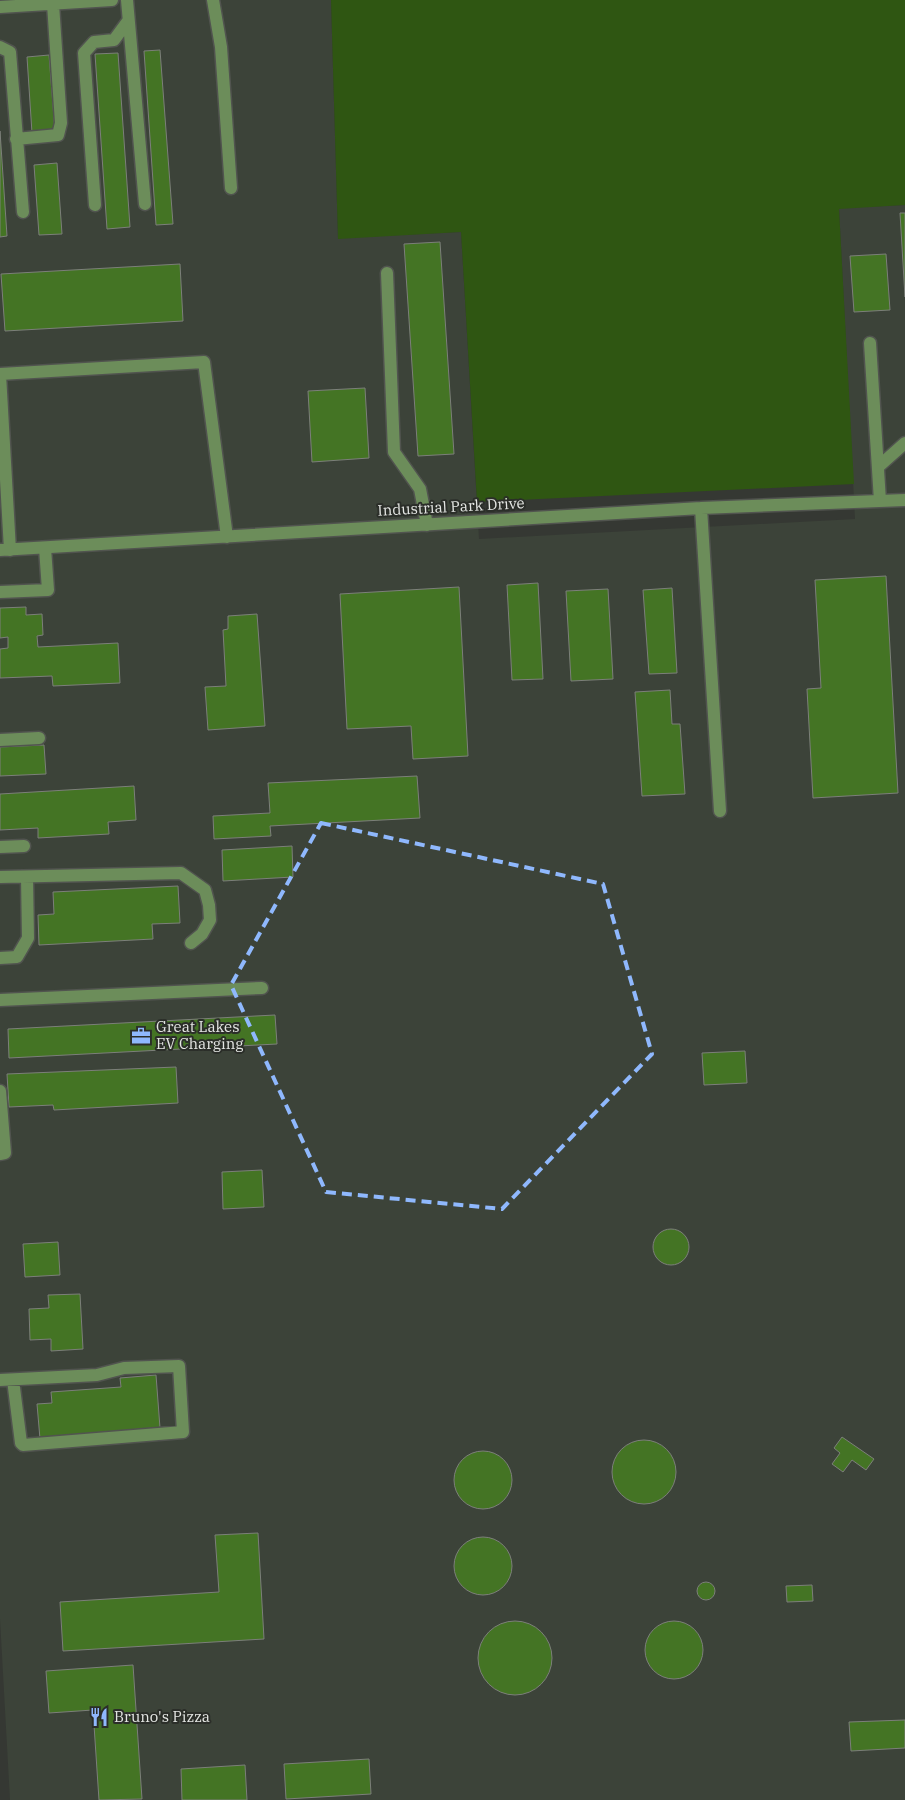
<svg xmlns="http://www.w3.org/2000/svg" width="905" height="1800" viewBox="0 0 905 1800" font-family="'IBM Plex Serif',serif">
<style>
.built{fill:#3c4339}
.green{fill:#2f5612}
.building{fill:#447424;stroke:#7c7f7a}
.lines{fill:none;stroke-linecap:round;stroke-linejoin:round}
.minor-casing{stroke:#51544f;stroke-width:15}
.minor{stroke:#6c8d5a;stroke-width:12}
.marked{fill:none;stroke:#8fb8fd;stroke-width:4;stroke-dasharray:10 6;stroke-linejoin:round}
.labels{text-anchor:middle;stroke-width:4;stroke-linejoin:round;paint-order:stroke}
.street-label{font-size:15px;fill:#e4e6e3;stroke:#2b2e29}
.poi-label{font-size:15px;fill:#e4e6e3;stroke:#2b2e29;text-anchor:start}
</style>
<rect width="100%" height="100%" fill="#353833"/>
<path class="built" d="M0 0H331L338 238 461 232 479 539 855 519 839 208 905 205V1800H10L0 1619Z"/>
<path class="green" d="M331 0H905V205L839 209 854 484 477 502 461 232 338 239Z"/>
<path class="building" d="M160 50 173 224 156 225 144 51Z
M118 53 130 227 107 229 95 54Z
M49 55 55 131 32 133 27 57Z
M0 131 7 236 0 237Z
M57 163 62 234 39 235 34 165Z
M900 213H905V297Z
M440 242 454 454 418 456 404 244Z
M886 254 890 310 854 312 850 256Z
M180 264 183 321 5 331 1 274Z
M365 388 369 458 312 462 308 391Z
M886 576 898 793 813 798 807 689 821 688 815 580Z
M538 583 543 679 512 680 507 585Z
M459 587 468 756 413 759 411 726 347 729 340 594Z
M672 588 677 673 649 674 643 590Z
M608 589 613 679 571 681 566 591Z
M26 607V615L42 614 43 635 37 636 38 647 118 643 120 683 53 686 52 676 0 678V649L8 648V637L0 638V608Z
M257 614 265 726 208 730 205 687 226 686 223 630 228 629V616Z
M670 690 672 724H680L685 794 642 796 635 692Z
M44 745 46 774 0 776V747Z
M417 776 420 818 270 826 271 836 214 839 213 816 270 813 268 783Z
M134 786 136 820 108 822 109 834 38 838V828L0 830V794Z
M292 846 293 877 223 881 222 850Z
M178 886 180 923 152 924 153 939 39 945 38 915 54 914 53 892Z
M275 1015 277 1044 9 1058 8 1029Z
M745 1051 747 1083 704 1085 702 1053Z
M176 1067 178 1103 54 1110 53 1105 9 1107 7 1074Z
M262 1170 264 1207 223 1209 222 1172Z
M653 1247a18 18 0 1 1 36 0a18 18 0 1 1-36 0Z
M58 1242 60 1275 25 1277 23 1244Z
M80 1294 83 1349 51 1351V1339L30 1340 29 1309 49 1308 48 1295Z
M156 1375 160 1428 40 1439 37 1404 52 1403 51 1392 121 1387 120 1378Z
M842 1437 874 1459 866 1470 852 1460 843 1472 832 1464 840 1453 834 1448Z
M612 1472a32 32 0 1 1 64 0a32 32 0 1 1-64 0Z
M454 1480a29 29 0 1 1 58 0a29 29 0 1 1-58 0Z
M258 1533 264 1639 63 1651 60 1602 219 1592 215 1535Z
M454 1566a29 29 0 1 1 58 0a29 29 0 1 1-58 0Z
M697 1591a9 9 0 1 1 18 0a9 9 0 1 1-18 0Z
M812 1585 813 1601 787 1602 786 1586Z
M478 1658a37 37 0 1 1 74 0a37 37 0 1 1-74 0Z
M645 1650a29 29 0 1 1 58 0a29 29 0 1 1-58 0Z
M133 1665 142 1799 99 1800 93 1710 49 1713 46 1671Z
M905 1720V1748L851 1751 849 1722Z
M369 1759 371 1794 286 1799 284 1764Z
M245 1765 247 1800H182L181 1769Z"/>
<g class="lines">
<g class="minor-casing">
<path id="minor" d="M127 0 145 204
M213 0 221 47 231 188
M0 7 112 0
M0 47 10 52 23 212
M16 139 58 135 61 123 53 4
M95 205 84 53 94 42 114 40 128 21
M387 273 394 452 420 489 427 525
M870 343 880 501
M878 467 905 443
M701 508 720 811
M0 550 701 508 905 500
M10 550 0 374 204 362 227 537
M0 592 48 590 45 548
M0 740 39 738
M0 847 24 846
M0 877 181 873 205 890 209 905 210 920 202 934 191 943
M0 958 17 957 28 938 27 877
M0 1000 262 988
M0 1091 5 1153 0 1154
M0 1380 97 1375 124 1368 179 1366 183 1432 23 1445 21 1443 13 1380"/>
</g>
<use href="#minor" class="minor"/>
</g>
<path class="marked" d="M321 823 603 884 652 1054 502 1209 326 1192 231 985Z"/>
<defs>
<g id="office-bare" transform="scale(1.5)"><path d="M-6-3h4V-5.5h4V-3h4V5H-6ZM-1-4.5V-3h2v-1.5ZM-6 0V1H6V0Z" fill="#8fb8fd" stroke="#2b2e29" stroke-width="2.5" paint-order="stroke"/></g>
<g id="restaurant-bare" transform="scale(1.5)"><path d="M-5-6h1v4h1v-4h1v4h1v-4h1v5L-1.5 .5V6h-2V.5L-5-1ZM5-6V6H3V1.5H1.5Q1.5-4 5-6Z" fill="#8fb8fd" stroke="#2b2e29" stroke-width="2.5" paint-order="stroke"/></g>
</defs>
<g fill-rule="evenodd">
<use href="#office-bare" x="141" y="1036"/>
<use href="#restaurant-bare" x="99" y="1717"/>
</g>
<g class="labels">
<g class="street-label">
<text transform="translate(451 507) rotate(-3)" y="5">Industrial Park Drive</text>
</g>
<g class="poi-label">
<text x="156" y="1032">Great Lakes<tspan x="156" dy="17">EV Charging</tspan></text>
<text x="114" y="1722">Bruno's Pizza</text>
</g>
</g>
</svg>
